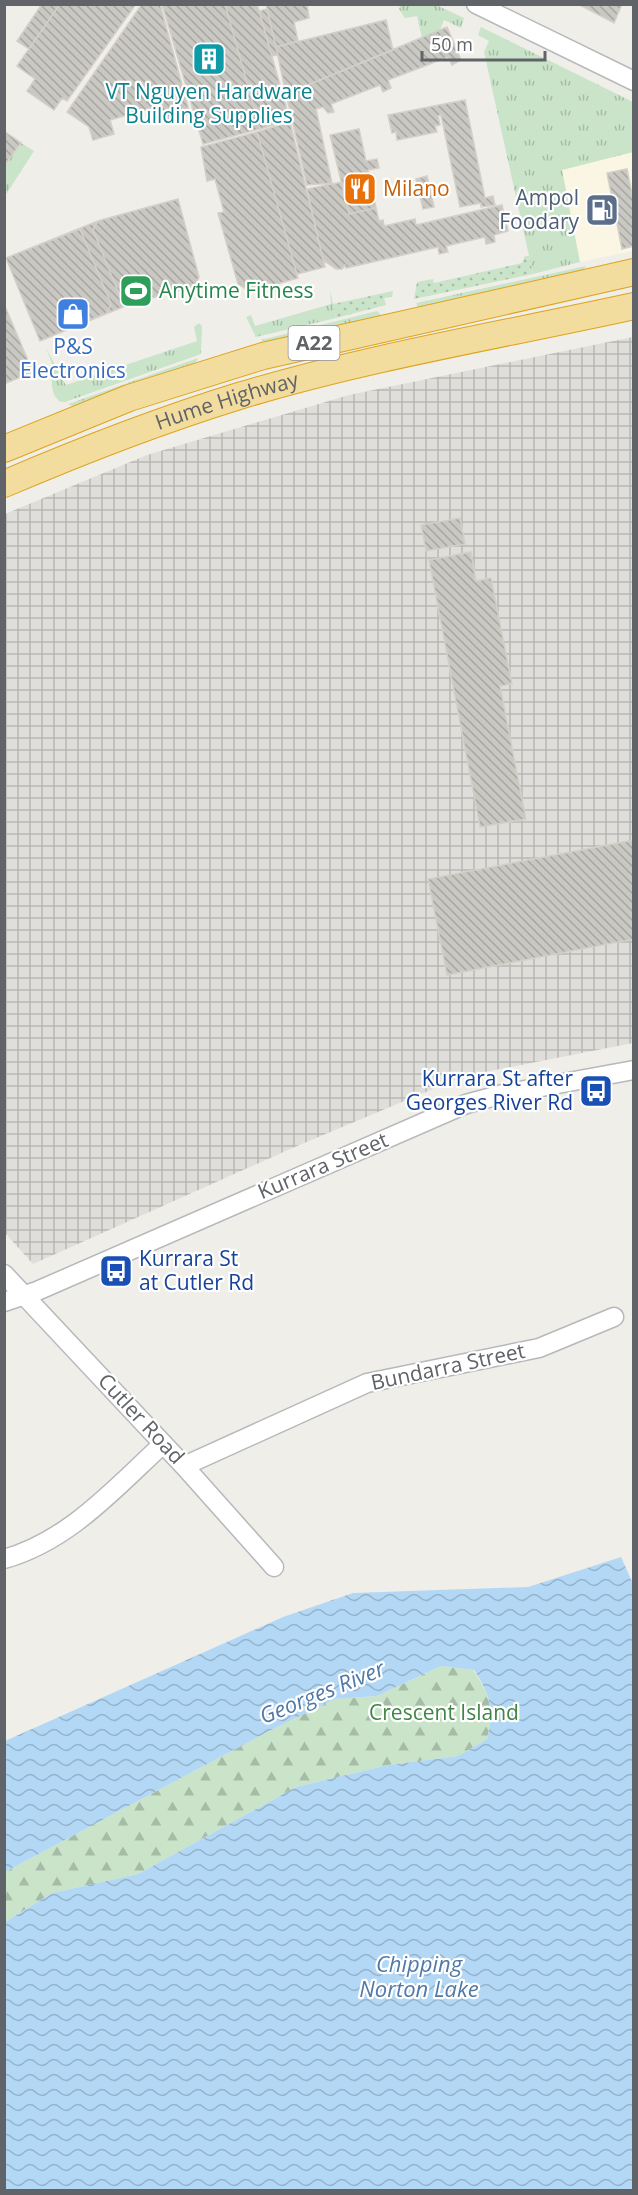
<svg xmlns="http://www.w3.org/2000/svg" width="638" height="2195" viewBox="0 0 638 2195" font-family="'Open Sans',sans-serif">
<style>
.commercial{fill:#fbf6e3}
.industrial{fill:url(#industrial-grid)}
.grass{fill:url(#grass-tufts)}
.forest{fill:url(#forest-firs)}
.garden{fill:url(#garden-dots)}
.water{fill:url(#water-waves)}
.building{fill:url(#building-back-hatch);stroke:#d4d0c8;stroke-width:1.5}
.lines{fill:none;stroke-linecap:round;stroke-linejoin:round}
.minor-casing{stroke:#b6b8bb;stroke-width:21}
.highway-casing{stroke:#dfa31a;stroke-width:28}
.minor{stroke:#fff;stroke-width:18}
.highway{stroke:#f2dd9e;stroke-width:26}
.labels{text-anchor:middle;stroke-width:4.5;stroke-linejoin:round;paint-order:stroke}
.shield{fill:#fff;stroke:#909295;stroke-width:1.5}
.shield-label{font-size:20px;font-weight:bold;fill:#606367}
.culture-label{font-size:21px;fill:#0d838f;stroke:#fff}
.food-label{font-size:21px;fill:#c56008;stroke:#fff;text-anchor:start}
.service-label{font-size:21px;fill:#4e5e75;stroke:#fff;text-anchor:end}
.leisure-label{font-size:21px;fill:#27864d;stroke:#fff;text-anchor:start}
.shop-label{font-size:21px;fill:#366cbe;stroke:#fff}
.street-label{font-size:21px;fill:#606367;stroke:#fff}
.transit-label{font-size:21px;fill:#164399;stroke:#fff;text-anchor:end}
.park-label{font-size:21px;fill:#418545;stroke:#fff}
.water-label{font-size:22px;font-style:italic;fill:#5079a7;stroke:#fff}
</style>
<defs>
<pattern id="industrial-grid" width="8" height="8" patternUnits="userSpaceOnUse" patternTransform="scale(1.5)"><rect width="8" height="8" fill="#dfdedb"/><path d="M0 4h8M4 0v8" fill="none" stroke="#b8b8b5"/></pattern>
<pattern id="grass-tufts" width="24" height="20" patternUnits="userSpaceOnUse" patternTransform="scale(1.5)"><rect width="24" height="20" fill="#c9e4c9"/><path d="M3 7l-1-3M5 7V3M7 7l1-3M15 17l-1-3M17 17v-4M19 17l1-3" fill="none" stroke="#a7bca7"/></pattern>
<pattern id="forest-firs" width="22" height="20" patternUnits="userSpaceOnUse" patternTransform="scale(1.5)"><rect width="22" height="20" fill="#c9e4c9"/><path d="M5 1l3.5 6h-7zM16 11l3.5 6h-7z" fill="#a7bca7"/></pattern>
<pattern id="garden-dots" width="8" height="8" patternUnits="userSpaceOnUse" patternTransform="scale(1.5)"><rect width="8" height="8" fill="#c9e4c9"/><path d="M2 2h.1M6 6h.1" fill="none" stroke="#a7bca7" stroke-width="1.8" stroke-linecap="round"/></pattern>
<pattern id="water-waves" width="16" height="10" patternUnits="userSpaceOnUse" patternTransform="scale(1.5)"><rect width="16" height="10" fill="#b3d8f6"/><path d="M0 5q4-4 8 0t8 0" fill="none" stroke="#95b3cb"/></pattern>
<pattern id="building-back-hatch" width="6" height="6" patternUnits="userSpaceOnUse" patternTransform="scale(1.5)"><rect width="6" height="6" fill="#c9c8c3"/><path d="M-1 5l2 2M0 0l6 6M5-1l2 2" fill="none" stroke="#a7a6a2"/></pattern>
</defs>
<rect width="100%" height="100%" fill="#f0eee9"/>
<path class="commercial" d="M633 152V251L580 262 562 170Z"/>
<path class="industrial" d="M633 337V1043L464 1076 297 1146 33 1264 5 1233V514L147 455 349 395Z"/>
<path class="grass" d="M401 5H436L464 18 461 28 444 20 440 30 422 38 417 16 405 18 399 9Z
M481 27 633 102V152L562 170 580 262 533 274 484 52 489 41 478 35Z
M21 143 34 151 5 196V166Z
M586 266 583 271 418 307 416 303Z
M330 290 336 318 256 337 246 317 251 315 255 326 331 304Z
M377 311 382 316 268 343 261 340Z
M199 323 202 326 201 354 65 402H61C49 395 52 378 52 367 52 361 48 354 46 348L66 385 197 341 194 327Z
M198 358 195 364 74 407 68 404Z"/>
<path class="forest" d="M441 1666 473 1670C491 1697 494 1708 487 1739L458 1756 388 1765 296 1787 138 1874 52 1893 5 1922V1872L267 1732 335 1699 377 1696Z"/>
<path class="garden" d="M525 256H529L533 274 414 299 417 282 433 279 434 283 522 263Z
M393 291 392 297 384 298 386 305 336 318 333 304Z"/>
<path class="water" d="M621 1557 634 1586 633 2190H5V1922L52 1893 138 1874 296 1787 388 1765 458 1756 487 1739C494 1709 491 1696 474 1670L441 1666 377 1696 335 1699 267 1732 5 1872V1741L283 1617 353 1593 528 1587Z"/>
<path class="building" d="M42 4H60L29 49 17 41Z
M60 4H136L67 101 62 98 54 110 27 91 35 79 17 66Z
M142 4H160L190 114 163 121 159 106 110 120 114 134 93 140 89 127 67 112Z
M162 4H225L260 129 203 144Z
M225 4H257L290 120 260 129Z
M266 4H307L309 18 294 22 298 41 276 47Z
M578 4H622L614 23Z
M267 9 278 55 272 56 259 11Z
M386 20 393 50 286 94 276 47Z
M447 27 461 60 452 65 448 57 388 80 391 88 383 92 380 85 331 104 334 112 328 113 323 107 316 109 332 183 307 185 286 94Z
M465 100 485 198 493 196 495 205 481 207V203L460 207 441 115 438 116 440 125 435 126 437 132 397 140 396 132 392 133 388 115Z
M290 122 325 267 297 274 257 132Z
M359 129 366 161 377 159 379 168 368 170 376 208 349 214 330 135Z
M4 131 21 143 4 166Z
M257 132 298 278 270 286 269 283 246 289 238 284 218 213 224 212 215 179 207 181 201 147Z
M627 169 634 204V246L622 249 607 173Z
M427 176 434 207 423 209 416 179Z
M342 182 349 214 376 208 379 221 383 220 384 226 415 219 416 225 502 205 508 231 494 235 495 242 486 244 485 237 446 246 448 252 439 254 438 247 346 268 345 265 342 269H336L323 260 307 189Z
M178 199 199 277 195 286 130 304 121 299 93 230 98 221Z
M178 199 199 277 195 286 130 304 40 341 6 258 98 221Z
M80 229 111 304 107 313 40 341 6 258Z
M4 304 33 372 4 384Z
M460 518 465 544 426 551 421 525Z
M471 552 476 581 491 578 512 684 500 686 526 819 480 827 429 560Z
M634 840V939L447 975 428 879Z"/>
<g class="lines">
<g class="minor-casing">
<path id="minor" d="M476 4 634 81
M4 1274 184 1466 274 1567
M4 1302 37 1291 466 1104 503 1094 634 1070
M184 1466 367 1383 539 1348 614 1317
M4 1559C69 1541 115 1488 163 1444"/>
</g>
<g class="highway-casing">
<g id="highway">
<path d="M4 449 129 398 263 356 634 272"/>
<path id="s1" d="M4 484C81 451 158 421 239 396 368 357 502 335 634 306"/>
</g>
</g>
<use href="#minor" class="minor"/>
<use href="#highway" class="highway"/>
</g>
<defs>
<g id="building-square" transform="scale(1.725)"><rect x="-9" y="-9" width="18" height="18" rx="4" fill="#0f9aa8" stroke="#fff"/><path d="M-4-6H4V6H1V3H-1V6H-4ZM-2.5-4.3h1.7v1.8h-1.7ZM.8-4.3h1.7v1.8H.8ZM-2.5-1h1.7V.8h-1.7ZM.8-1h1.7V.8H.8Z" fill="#fff"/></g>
<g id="restaurant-square" transform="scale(1.725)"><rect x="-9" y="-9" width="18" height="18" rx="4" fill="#e8710a" stroke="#fff"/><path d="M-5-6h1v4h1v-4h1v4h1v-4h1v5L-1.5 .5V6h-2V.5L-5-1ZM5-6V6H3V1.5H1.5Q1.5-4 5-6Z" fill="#fff"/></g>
<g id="fuel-square" transform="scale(1.725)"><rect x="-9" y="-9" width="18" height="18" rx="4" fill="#5c6f8a" stroke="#fff"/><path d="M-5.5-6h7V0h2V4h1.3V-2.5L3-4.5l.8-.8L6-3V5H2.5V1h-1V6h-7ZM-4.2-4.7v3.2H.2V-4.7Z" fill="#fff"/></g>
<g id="stadium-square" transform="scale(1.725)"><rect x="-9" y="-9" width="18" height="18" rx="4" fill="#2e9e5b" stroke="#fff"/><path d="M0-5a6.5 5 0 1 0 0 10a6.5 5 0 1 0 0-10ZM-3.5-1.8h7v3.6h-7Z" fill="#fff"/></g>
<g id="shop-square" transform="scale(1.725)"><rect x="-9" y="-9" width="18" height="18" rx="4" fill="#3f7fe0" stroke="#fff"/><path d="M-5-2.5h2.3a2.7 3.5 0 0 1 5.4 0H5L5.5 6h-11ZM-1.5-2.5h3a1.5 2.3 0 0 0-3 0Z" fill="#fff"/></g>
<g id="bus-square" transform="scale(1.725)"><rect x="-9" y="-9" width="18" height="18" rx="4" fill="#1a4fb4" stroke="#fff"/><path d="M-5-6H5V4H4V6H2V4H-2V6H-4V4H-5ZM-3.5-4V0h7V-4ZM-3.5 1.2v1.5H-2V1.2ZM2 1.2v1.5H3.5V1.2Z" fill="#fff"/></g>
</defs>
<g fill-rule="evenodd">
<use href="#building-square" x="209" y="59"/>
<use href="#restaurant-square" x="360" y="189"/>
<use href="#fuel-square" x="602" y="210"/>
<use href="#stadium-square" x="136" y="291"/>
<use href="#shop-square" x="73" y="314"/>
<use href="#bus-square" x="596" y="1091"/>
<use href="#bus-square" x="116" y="1271"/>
</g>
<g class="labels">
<rect class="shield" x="288.5" y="326" width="51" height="34" rx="4.5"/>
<g class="shield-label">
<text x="314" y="350">A22</text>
</g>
<g class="culture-label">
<text x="209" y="99">VT Nguyen Hardware<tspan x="209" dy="24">Building Supplies</tspan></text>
</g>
<g class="food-label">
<text x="383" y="196">Milano</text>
</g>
<g class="service-label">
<text x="579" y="205">Ampol<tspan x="579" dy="24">Foodary</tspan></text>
</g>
<g class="leisure-label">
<text x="159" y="298">Anytime Fitness</text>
</g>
<g class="shop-label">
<text x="73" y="354">P&amp;S<tspan x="73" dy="24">Electronics</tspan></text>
</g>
<g class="street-label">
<text dy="7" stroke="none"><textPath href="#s1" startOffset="238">Hume Highway</textPath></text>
<text transform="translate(323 1166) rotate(-23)" y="7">Kurrara Street</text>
<text transform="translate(448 1367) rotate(-12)" y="7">Bundarra Street</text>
<text transform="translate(141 1419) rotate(47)" y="7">Cutler Road</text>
</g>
<g class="transit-label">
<text x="573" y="1086">Kurrara St after<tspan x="573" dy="24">Georges River Rd</tspan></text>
<text x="139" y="1266" text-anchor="start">Kurrara St<tspan x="139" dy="24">at Cutler Rd</tspan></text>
</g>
<g class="park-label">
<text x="444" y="1720">Crescent Island</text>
</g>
<g class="water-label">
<text transform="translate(322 1692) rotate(-22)" y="8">Georges River</text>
<text x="419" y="1972">Chipping<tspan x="419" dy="25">Norton Lake</tspan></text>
</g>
</g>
<rect width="638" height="2195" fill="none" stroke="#606367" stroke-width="12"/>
<path d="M422 51v9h123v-9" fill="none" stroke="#606367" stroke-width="3"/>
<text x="431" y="51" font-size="18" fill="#606367" stroke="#ffffff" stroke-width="4.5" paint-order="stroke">50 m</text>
</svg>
